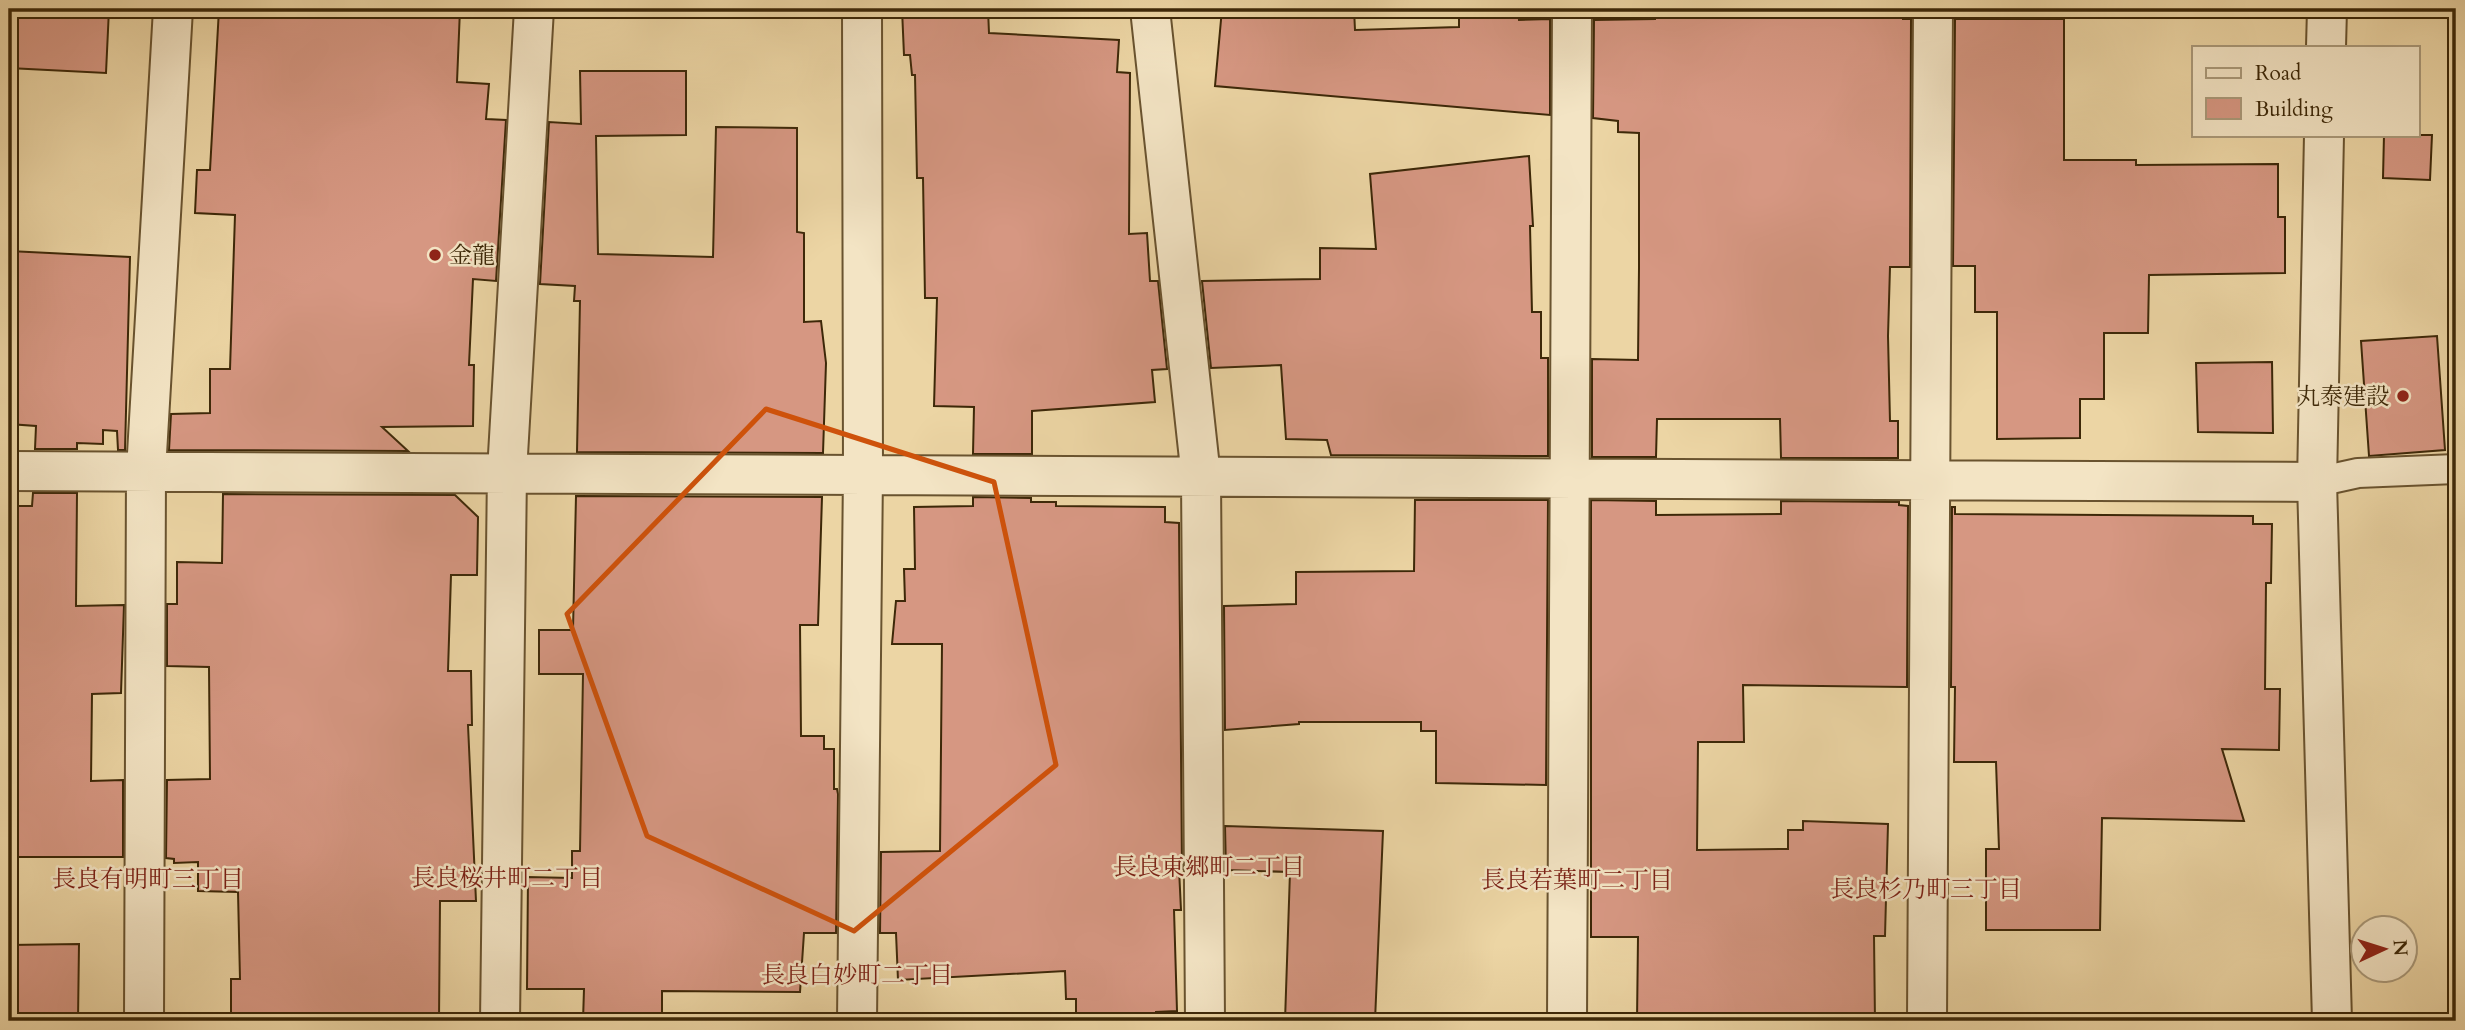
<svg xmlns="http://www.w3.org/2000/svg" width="2465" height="1030" viewBox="0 0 2465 1030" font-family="Cardo,'Noto Serif JP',serif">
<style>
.building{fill:#d69782;stroke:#3d2808;stroke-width:2}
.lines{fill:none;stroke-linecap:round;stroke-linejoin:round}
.service-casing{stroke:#69532f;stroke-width:32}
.minor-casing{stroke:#69532f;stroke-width:42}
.tertiary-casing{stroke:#69532f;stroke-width:42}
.service{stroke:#f3e4c4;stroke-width:28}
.minor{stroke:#f3e4c4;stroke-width:38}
.tertiary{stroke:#f3e4c4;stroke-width:38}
.marked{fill:none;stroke:#ce520b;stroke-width:5;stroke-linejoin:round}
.poi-dot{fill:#8f2418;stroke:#f3e4c4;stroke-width:2.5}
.labels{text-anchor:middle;stroke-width:5;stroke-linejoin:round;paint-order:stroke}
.poi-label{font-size:23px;fill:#3d2808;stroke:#f3e4c4;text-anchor:start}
.neighbourhood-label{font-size:24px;fill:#7a1f14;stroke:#f3e4c4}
</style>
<rect width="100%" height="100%" fill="#ecd5a4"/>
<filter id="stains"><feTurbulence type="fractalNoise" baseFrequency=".00286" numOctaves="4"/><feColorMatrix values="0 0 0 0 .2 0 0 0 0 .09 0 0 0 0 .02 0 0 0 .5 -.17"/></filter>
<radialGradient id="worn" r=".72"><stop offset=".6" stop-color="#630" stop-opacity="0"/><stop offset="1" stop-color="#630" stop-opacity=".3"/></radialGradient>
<path class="building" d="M9 9H109L106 73 9 68Z
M219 9H460L457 82 489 84 486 119 506 120 496 281 473 279 469 365H474L473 426 382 427 408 451 169 450 171 414 210 413V369H230L235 215 195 213 197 170H210Z
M902 9H988L989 33 1119 40 1117 72 1130 73 1129 234 1147 233 1150 281H1158L1167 369 1152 370 1155 402 1032 411V454H973L974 407 934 406 937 298H925L923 178H917L915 75H912L910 55H904Z
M1222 9H1354L1355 30 1459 27V9H1518L1519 20 1550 19V115L1215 86Z
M1655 9H1903V19H1911L1910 267H1890L1888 336 1890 421H1898V458H1781L1780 419H1657L1656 457H1592V359L1638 360 1639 268V133L1618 132V121L1593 118 1594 20 1655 19Z
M1955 19H2064V160H2136V165L2278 164V217H2285V273L2149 275 2148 333H2104V399H2080V438L1997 439V312H1975V266H1953Z
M580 71H686V135L596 136 598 254 713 257 716 127 797 128V232L804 233V322L821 321 826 363 823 453 577 452 580 301H574L575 286 540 284 549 122 581 124Z
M2384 135H2432L2430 180 2383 178Z
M1529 156 1533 226H1530L1532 312H1541V358H1548V456L1331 455 1327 440 1286 439 1281 365 1211 368 1202 281 1320 279V248L1376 249 1370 174Z
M9 251 130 257 125 450H118L117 431 103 430V444L77 443V449H35L36 426 9 424Z
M2437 336 2445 450 2369 456 2361 341Z
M2272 362 2273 433 2198 432 2196 363Z
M33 493H77L76 606 124 605 121 693 92 694 91 781 123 780V857H9V506H32Z
M223 494 455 495 478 517 477 575H451L448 671H471L472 725H468L476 901H440L439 1021H231V979H240L238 892 198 891V862L174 863V859L166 858 167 780 210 779 209 667 167 666V604H177V562L222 563Z
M576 496 822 497 818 625H800L801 736H824V749H834V789H837L838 794 836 933H804L800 992 662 991V1021H583L584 989H527L528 877 572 878V851H580L583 674H539V630H573Z
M973 497 1031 498V502H1056V506L1165 507V522L1179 523 1182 869H1179L1181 910H1174L1177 1011 1156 1012V1021H1076V999H1066L1065 971 898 980 896 933H880L881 852 940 851 942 644H892L896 601H905L904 569H915L914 507 973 506Z
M1415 500H1548L1546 785 1436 783V731H1421V722H1299V724L1225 730 1224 606 1296 604V572L1414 571Z
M1591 500 1656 501V515L1781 514V501L1899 502V505L1908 506 1907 687 1743 685 1744 742H1698L1697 850 1788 849V830H1803V821L1888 824 1885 936H1874L1875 1021H1637L1638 937H1591Z
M1952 507H1955V514L2253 516V524H2272L2271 583H2266L2265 689H2280L2279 750 2222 749 2244 821 2102 818 2100 930H1986V849H1999L1996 762H1954L1955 687H1951Z
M1225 826 1383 831 1375 1021H1285L1290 872 1226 870Z
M79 944 78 1021H9V945Z"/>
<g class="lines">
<g class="service-casing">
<path id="service" d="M2317 482 2358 473 2456 469"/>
</g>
<g class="minor-casing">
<path id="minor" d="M1150 9 1201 477 1205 1021
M9 471 2317 482
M144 1021 146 471 173 9
M500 1021 507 472 534 9
M857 1021 863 473 862 9
M1567 1021 1572 9
M1927 1021 1933 9"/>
</g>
<g class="tertiary-casing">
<path id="tertiary" d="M2326 47 2327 9
M2324 135 2317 482 2332 1021"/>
</g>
<use href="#service" class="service"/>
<use href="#minor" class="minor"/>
<use href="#tertiary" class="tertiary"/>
</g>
<path class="marked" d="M766 409 994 482 1056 765 854 931 647 836 567 614Z"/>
<g class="poi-dot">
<circle cx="435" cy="255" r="7"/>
<circle cx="2403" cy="396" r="7"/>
</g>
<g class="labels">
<g class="poi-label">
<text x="449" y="263">金龍</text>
<text x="2389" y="404" text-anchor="end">丸泰建設</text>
</g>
<g class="neighbourhood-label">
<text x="1209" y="875">長良東郷町二丁目</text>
<text x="507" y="886">長良桜井町二丁目</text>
<text x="148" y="887">長良有明町三丁目</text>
<text x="1577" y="888">長良若葉町二丁目</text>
<text x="1926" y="897">長良杉乃町三丁目</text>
<text x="857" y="983">長良白妙町二丁目</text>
</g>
</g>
<rect width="2465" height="1030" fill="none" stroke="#ecd5a4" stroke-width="35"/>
<rect x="10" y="10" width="2444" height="1009" fill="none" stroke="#3d2808" stroke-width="3.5"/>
<rect x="18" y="18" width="2430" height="995" fill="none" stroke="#3d2808" stroke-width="2"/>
<rect x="2192" y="46" width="228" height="91" fill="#f3e4c4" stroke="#aa9979" stroke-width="2"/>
<rect x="2206" y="68" width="35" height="10" fill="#f3e4c4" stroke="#aa9979" stroke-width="2"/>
<text x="2255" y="80" font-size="21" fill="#3d2808">Road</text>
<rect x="2206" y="98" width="35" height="21" fill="#d69782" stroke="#aa9979" stroke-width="2"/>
<text x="2255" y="116" font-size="21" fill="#3d2808">Building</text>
<g transform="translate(2384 949) rotate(86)"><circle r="33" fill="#f3e4c4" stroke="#aa9979" stroke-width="2"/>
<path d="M0-5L12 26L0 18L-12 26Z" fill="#8f2418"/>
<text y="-10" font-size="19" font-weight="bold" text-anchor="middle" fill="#3d2808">N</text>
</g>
<rect width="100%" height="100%" filter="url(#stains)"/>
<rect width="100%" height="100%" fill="url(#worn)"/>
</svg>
